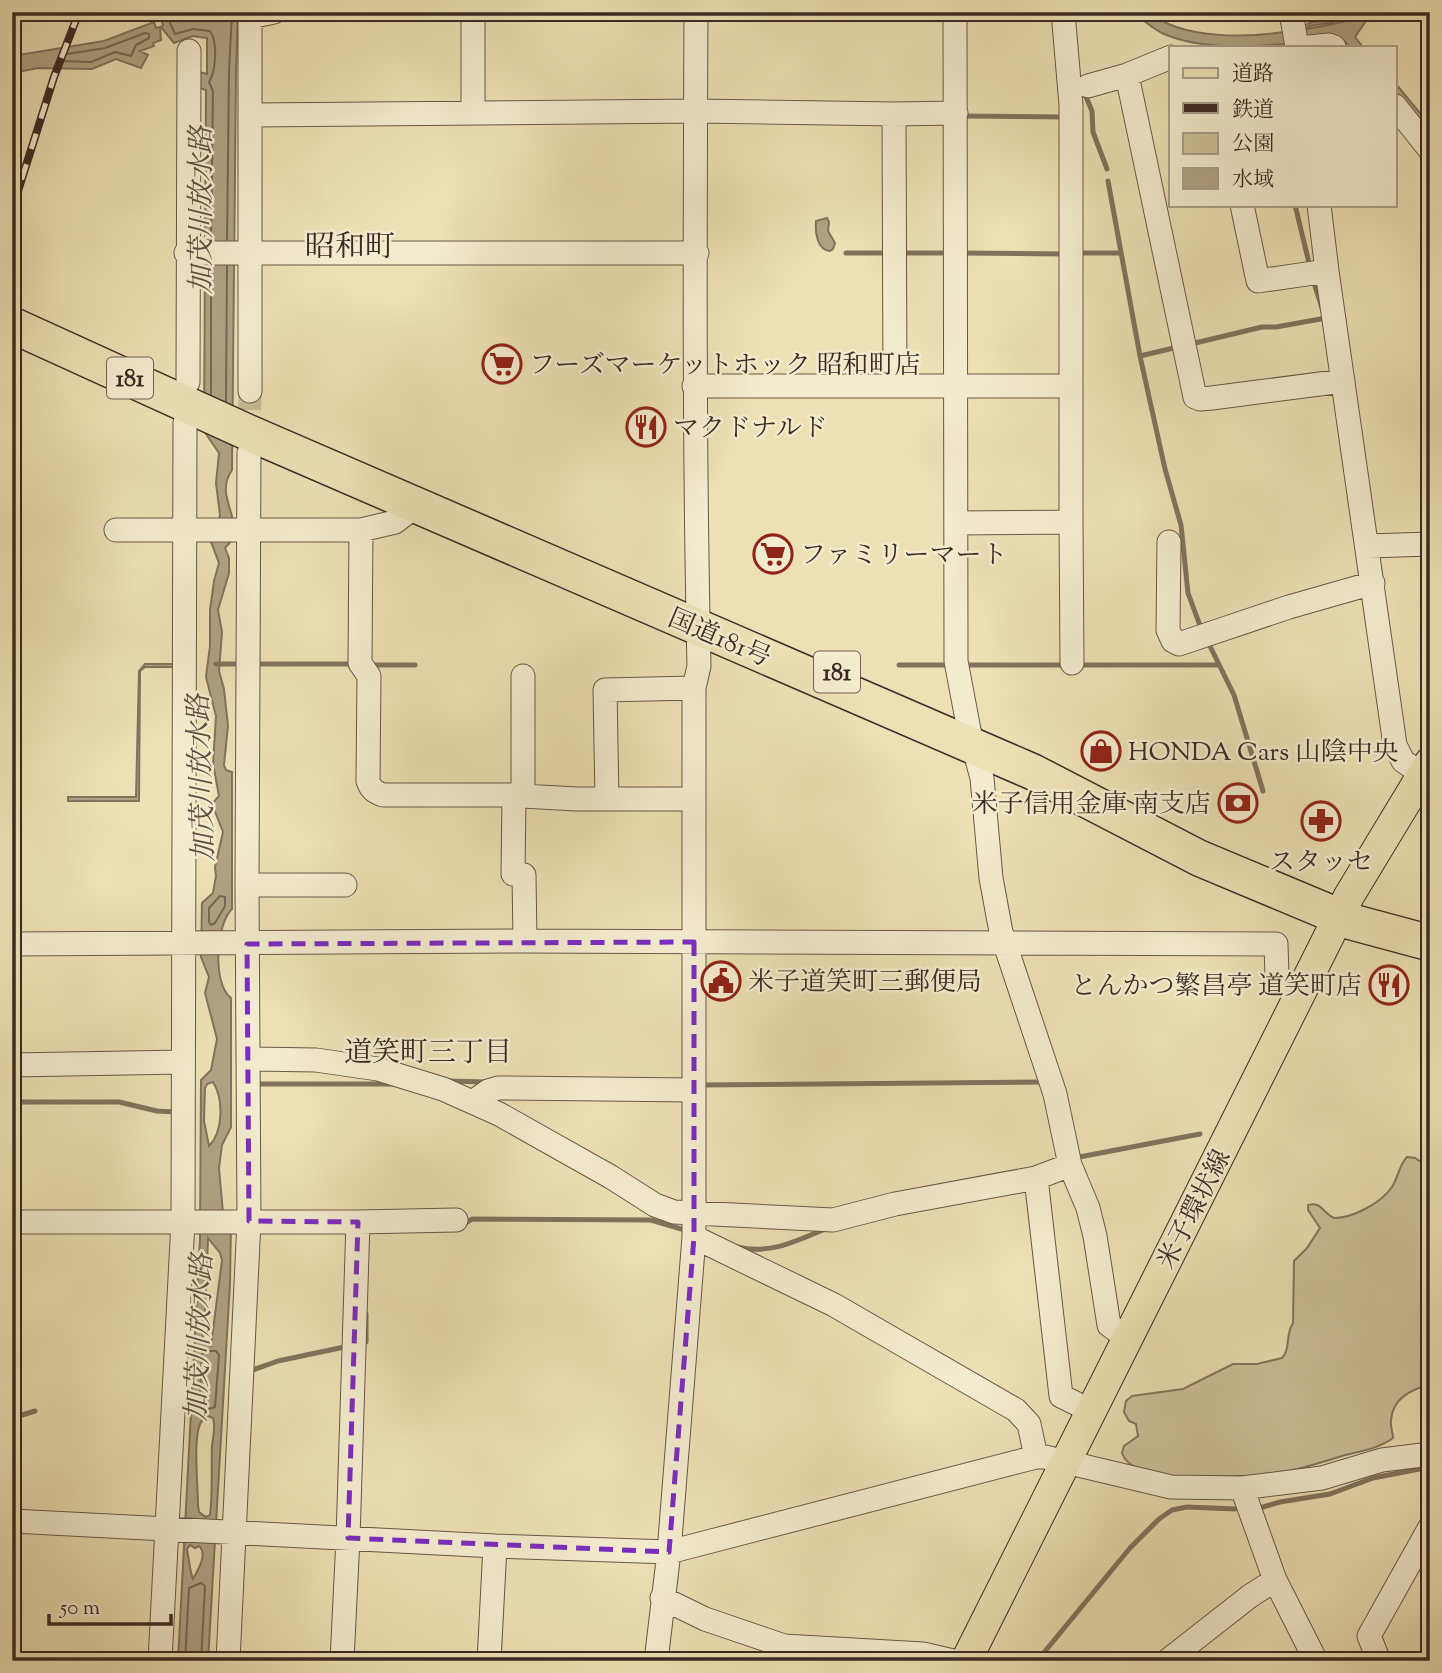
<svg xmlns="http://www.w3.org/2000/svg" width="1442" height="1673" viewBox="0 0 1442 1673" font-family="'Sorts Mill Goudy','Noto Serif JP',serif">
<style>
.green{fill:#cec19b;stroke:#85755f;stroke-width:2}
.water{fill:#b0a283;stroke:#82725d;stroke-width:2;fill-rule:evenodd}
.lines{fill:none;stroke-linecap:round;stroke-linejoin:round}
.shore{stroke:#766653;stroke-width:2}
.stream{stroke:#82725d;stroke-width:5}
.minor-tunnel{stroke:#c9bb97;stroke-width:23;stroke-dasharray:23 11;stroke-linecap:butt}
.minor-casing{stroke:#685747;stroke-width:25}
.major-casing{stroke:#3c2923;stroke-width:32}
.highway-casing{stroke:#3c2923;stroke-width:38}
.minor{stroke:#f3ebce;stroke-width:23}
.major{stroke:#ece0b4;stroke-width:30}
.highway{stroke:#ece0b4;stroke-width:35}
.rail-casing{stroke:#3c2923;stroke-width:8}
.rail{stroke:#f3ebce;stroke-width:5;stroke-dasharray:16;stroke-linecap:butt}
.marked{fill:none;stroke:#7b2cbf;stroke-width:5;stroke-dasharray:14 9;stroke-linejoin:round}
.labels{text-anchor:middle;stroke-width:5;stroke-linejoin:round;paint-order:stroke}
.shield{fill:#f3ebce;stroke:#736356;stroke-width:2}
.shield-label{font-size:24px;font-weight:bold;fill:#3c2923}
.poi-label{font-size:26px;fill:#3c2923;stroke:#f3ebce;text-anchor:start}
.street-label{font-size:26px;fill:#3c2923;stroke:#f3ebce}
.water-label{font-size:28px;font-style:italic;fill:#5f4d40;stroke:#f3ebce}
.neighbourhood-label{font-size:28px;fill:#3c2923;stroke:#f3ebce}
.quarter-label{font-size:30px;fill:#3c2923;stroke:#f3ebce}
</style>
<rect width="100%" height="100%" fill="#ece0b4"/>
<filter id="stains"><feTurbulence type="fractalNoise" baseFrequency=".00286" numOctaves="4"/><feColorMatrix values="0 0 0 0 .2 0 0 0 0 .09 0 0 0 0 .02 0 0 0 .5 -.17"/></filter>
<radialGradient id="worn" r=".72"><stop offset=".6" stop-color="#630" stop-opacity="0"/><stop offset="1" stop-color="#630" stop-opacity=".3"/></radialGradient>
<path class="green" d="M1407 1157 1415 1158 1430 1168V1384C1411 1390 1392 1398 1391 1421 1390 1427 1393 1432 1393 1438 1378 1449 1360 1451 1342 1456 1317 1464 1291 1472 1264 1476 1255 1477 1246 1476 1237 1476 1209 1477 1133 1484 1122 1453L1124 1446 1138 1436 1136 1424 1129 1421 1124 1412 1126 1401 1132 1396 1183 1389 1233 1364H1257L1282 1358C1291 1348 1285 1335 1293 1323L1294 1261 1307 1248 1320 1228 1308 1210V1205C1321 1201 1323 1213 1334 1218 1353 1218 1381 1203 1392 1187 1398 1178 1399 1165 1407 1157Z"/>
<path class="water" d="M171 12H243L238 15 236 72 232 470C219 489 230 504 233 521 234 527 233 534 233 539L225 548 229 558V573L218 610 222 632 219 671 224 689 228 726 224 765 226 770 232 772V909C216 924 212 984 231 998V1127L222 1145 219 1168 223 1213 231 1226 230 1283 208 1661H178L200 1239 201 1080 211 1070 217 1039 205 993 209 977 201 957 202 903 213 893 216 876 215 867 223 832 212 804 219 796 213 764 216 716 206 677 210 646V610L214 581 219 563 211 542 204 537 219 520 220 515 216 483 219 453 204 431 206 90 196 87V71L207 74V38L193 36 174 43 161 27 163 25 161 19ZM213 1082C224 1100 223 1132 209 1146L204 1121 205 1088 207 1084ZM208 1238 220 1253 222 1260 211 1346C200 1340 200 1328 205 1318ZM208 1416 213 1418C216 1427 213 1436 212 1446 211 1469 213 1492 210 1515L206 1517 199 1512 198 1505C198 1485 193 1441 200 1424 202 1419 204 1419 208 1416ZM190 1545 195 1548 199 1546C208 1554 198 1570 193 1579 191 1576 188 1555 187 1549Z
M1133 12H1149C1181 40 1250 38 1290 31 1298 29 1303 26 1310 23 1316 21 1324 21 1331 20L1333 22 1310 26 1306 29C1342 24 1372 12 1408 12L1366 21 1355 37 1363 47H1350L1343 40C1288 42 1216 56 1164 34 1153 29 1143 20 1133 12Z
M154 22 156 28 160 27 161 40 153 43 154 46 140 51 148 55 141 68 116 59 92 69 38 68 12 73V56L104 41Z
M1395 83 1430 125V137L1395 96Z
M827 218 829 222 828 231 835 243 833 249 830 251C817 250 815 232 816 221Z
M145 664H176V667H145L140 671 139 801H68V797H136L139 671Z"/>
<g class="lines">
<path class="shore" d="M174 12 170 23 175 34 193 29 210 31C218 42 216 71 209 82L213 91 211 240
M145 33 149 34V38L136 45 131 56 115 52 91 62 61 61 58 59 61 55 105 48Z
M227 240 229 72 232 12
M211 394V266
M226 401 227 266
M220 896 225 897V906L215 923 211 925 209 922V908Z
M205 1351H216L219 1355 215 1407 202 1411 199 1407 202 1354Z
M185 1661 189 1588 201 1583 205 1586 201 1661"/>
<path class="stream" d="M1084 92 1092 111 1093 132 1107 169
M963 116 1065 117
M1108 181 1140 356 1165 469 1181 525 1188 593 1202 631
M1295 205 1310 267
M846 253H887
M901 253H950
M960 253 1066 254
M1076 253H1121
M1313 280 1323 311
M1191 344 1262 327H1276L1326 318
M1140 356 1178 347
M1207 640 1234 695 1263 791
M216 664H241
M254 664H356
M370 665H415
M899 665H952
M962 665H1068
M1077 665H1218
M447 1081 487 1082
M255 1084H396
M699 1085 1046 1082
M12 1102H119L157 1111 176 1112
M1074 1158 1200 1134
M463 1225 472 1219 651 1220 688 1231
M737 1247C769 1255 797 1241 825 1229
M358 1343 366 1342V1314
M247 1372 278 1361 349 1346
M12 1418 35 1411
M1256 1509 1280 1502 1330 1494 1373 1478 1430 1467
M1037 1661 1130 1548 1159 1519 1172 1510 1187 1507 1235 1509"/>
<path class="minor-tunnel" d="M249 444 250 391"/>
<g class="minor-casing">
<path id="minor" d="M473 12V113
M955 12 956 661 969 730 982 778 991 878 1001 932 1055 1094 1070 1165 1088 1208 1095 1236 1109 1325 1128 1339
M1063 12 1071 105V522
M1291 12 1297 47
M250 17 274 12
M1309 47 1329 45 1334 47
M1127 75 1195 397 1200 399 1212 398 1343 381
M1088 86 1127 75 1171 57
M1395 106 1430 150
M250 115 696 111 894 114
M1242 205 1258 281 1327 271 1319 205
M186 253H697
M1327 271 1395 745 1403 761 1422 774
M188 382 189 51
M694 386H1070
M895 386 894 114 956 113
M250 391V12
M956 523 1071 522 1072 663
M116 530H361L395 522 408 512
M361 530 360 663 369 676 368 781C371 789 374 792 383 795H514
M1169 542 1168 630 1173 641 1179 644 1289 607 1373 583
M1368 546 1430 544
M523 676V796L576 799H694
M523 796 514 795 513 874 524 875 525 941
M607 799 605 690 694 688
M247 885H345
M12 944 525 941 1276 944 1277 977 1302 991
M249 1059 316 1060 378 1069 443 1089 499 1114 611 1177 655 1205 674 1212 833 1220 895 1204 1036 1178 1070 1165
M12 1065 183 1062
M474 1101 488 1091 498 1088 693 1090
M1036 1178 1061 1396 1091 1411
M12 1222H358L456 1220
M694 1237 834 1305 1016 1410 1029 1424 1036 1457
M1242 1488 1275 1580 1316 1661
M12 1521 495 1546 669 1552 1036 1457H1045L1171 1487 1242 1488 1322 1478 1382 1460 1430 1454
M662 1598 705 1619 784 1646 923 1654 953 1661
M160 1661 183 1221 185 423
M228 1661 249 1221 247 885 249 453
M342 1661 348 1538 358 1222
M489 1661 495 1546
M656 1661 669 1552 694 1237V688L699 666C694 448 695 230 696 12
M1167 1661 1250 1596 1275 1580
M1379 1661 1369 1636 1430 1527"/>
</g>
<g class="major-casing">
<path id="major" d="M966 1661 1349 896 1430 762"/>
</g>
<g class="highway-casing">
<path id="highway" d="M12 325 247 432 1033 772 1199 858 1352 922 1430 943"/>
</g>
<use href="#minor" class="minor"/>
<use href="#major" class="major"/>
<use href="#highway" class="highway"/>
<g class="rail-casing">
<path id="rail" d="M12 210 54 77 79 12"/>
</g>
<use href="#rail" class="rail"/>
</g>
<path class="marked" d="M694 942V1237L669 1552 348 1538 358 1222 249 1221 247 944Z"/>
<defs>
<g id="supermarket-ring" transform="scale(2.0125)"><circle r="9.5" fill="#f3ebce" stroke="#8f2418" stroke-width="1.5"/><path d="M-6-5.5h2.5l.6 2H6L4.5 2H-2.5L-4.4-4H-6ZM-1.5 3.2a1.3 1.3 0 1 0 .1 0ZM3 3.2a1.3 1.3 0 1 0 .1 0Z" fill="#8f2418"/></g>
<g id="restaurant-ring" transform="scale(2.0125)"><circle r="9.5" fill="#f3ebce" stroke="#8f2418" stroke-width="1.5"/><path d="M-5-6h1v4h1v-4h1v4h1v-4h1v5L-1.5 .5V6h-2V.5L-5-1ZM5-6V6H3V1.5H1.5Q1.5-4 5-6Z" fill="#8f2418"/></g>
<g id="shop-ring" transform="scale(2.0125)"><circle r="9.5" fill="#f3ebce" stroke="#8f2418" stroke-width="1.5"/><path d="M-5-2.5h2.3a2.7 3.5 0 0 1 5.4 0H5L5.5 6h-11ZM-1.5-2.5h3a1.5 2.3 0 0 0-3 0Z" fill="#8f2418"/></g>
<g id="bank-ring" transform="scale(2.0125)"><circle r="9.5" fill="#f3ebce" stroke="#8f2418" stroke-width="1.5"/><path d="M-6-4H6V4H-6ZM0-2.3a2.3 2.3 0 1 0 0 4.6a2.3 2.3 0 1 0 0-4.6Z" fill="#8f2418"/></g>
<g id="pharmacy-ring" transform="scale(2.0125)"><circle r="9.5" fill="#f3ebce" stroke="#8f2418" stroke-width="1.5"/><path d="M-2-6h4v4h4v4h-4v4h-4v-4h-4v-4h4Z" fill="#8f2418"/></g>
<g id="civic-ring" transform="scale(2.0125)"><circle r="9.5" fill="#f3ebce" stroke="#8f2418" stroke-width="1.5"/><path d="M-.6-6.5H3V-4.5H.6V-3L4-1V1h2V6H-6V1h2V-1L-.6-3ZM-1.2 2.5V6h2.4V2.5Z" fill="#8f2418"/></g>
</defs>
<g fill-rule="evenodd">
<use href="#supermarket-ring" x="502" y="364"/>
<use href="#restaurant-ring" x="646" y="427"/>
<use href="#supermarket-ring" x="773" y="554"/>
<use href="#shop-ring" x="1101" y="751"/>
<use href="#bank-ring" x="1238" y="803"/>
<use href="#pharmacy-ring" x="1321" y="821"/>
<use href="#civic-ring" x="721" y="981"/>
<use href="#restaurant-ring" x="1389" y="985"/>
</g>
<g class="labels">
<g class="shield">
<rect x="107" y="357.5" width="46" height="41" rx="5"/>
<rect x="814" y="651.5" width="46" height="41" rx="5"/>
</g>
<g class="shield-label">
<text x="130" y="386">181</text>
<text x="837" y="680">181</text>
</g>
<g class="poi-label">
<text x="529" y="373">フーズマーケットホック 昭和町店</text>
<text x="673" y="436">マクドナルド</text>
<text x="800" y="563">ファミリーマート</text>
<text x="1128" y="760">HONDA Cars 山陰中央</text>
<text x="1211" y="812" text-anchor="end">米子信用金庫 南支店</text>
<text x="1321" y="870" text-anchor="middle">スタッセ</text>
<text x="748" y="990">米子道笑町三郵便局</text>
<text x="1362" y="994" text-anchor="end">とんかつ繁昌亭 道笑町店</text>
</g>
<g class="street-label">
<text transform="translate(720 637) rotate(23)" y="9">国道181号</text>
<text transform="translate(1193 1209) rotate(-63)" y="9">米子環状線</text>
</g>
<g class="water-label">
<text transform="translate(200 210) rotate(-90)" y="10">加茂川放水路</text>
<text transform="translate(200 778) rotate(-92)" y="10">加茂川放水路</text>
<text transform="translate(198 1337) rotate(-88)" y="10">加茂川放水路</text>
</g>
<g class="neighbourhood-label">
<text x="428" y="1061">道笑町三丁目</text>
</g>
<g class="quarter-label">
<text x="350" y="256">昭和町</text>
</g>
</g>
<rect width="1442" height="1673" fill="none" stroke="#ece0b4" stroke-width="42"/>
<rect x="14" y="14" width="1414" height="1645" fill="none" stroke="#3c2923" stroke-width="3.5"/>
<rect x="21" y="21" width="1400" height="1631" fill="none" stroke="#3c2923" stroke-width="2"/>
<rect x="1169" y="46" width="228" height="161" fill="#f3ebce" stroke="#aa9d8a" stroke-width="2"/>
<rect x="1183" y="68" width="35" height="10" fill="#ece0b4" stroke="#aa9d8a" stroke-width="2"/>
<text x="1232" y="80" font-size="21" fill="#3c2923">道路</text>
<rect x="1183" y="103" width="35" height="10" fill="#3c2923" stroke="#aa9d8a" stroke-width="2"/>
<text x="1232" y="116" font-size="21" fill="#3c2923">鉄道</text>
<rect x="1183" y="133" width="35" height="21" fill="#cec19b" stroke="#aa9d8a" stroke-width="2"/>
<text x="1232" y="150" font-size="21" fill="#3c2923">公園</text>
<rect x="1183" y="168" width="35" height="21" fill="#b0a283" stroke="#aa9d8a" stroke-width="2"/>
<text x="1232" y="186" font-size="21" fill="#3c2923">水域</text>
<path d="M49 1614v10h122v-10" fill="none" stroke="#3c2923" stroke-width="3.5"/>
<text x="60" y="1614" font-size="21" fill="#3c2923" stroke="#f3ebce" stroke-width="5" paint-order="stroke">50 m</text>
<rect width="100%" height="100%" filter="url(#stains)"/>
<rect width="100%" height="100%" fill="url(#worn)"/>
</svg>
